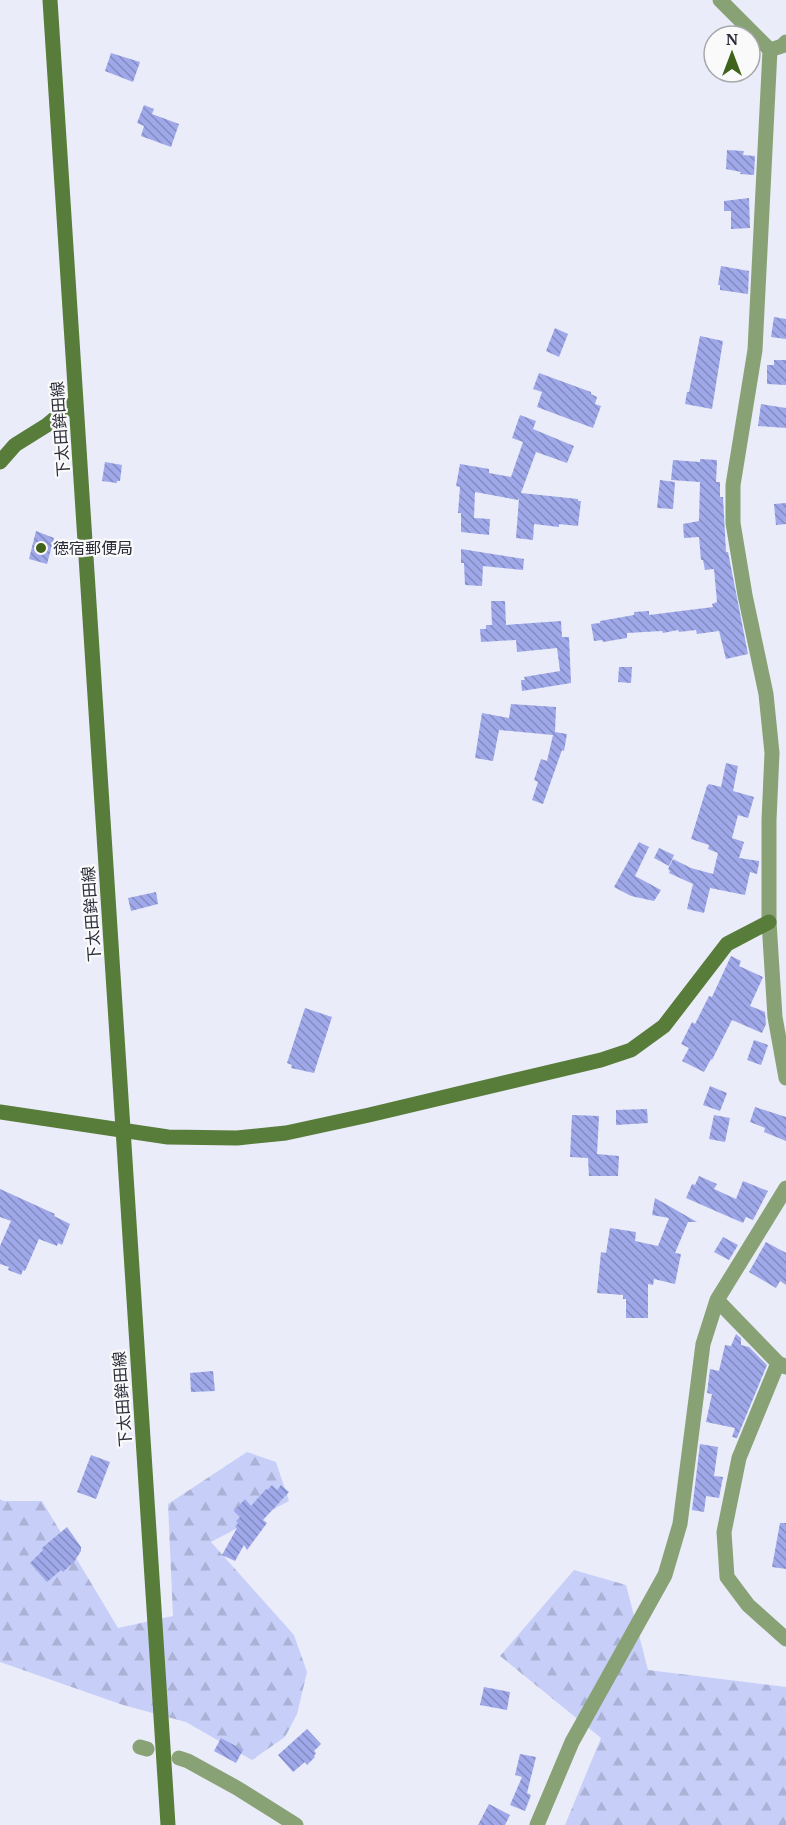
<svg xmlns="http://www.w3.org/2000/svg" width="786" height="1825" viewBox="0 0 786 1825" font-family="'PT Serif','Noto Sans JP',serif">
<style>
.forest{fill:url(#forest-firs)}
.building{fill:url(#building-back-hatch)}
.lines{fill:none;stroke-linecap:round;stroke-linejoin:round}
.street{stroke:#88a275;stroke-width:15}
.secondary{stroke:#587c39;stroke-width:15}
.poi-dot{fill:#3f631b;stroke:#fafafa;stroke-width:2}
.labels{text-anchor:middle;stroke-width:4.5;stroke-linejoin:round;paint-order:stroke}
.street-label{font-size:16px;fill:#2b2d3a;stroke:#fafafa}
.poi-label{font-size:16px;fill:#2b2d3a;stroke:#fafafa;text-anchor:start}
</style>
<defs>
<pattern id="forest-firs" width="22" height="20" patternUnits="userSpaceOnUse" patternTransform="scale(1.5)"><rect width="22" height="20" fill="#c7cff9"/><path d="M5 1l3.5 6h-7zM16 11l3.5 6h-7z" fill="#abb2d6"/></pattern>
<pattern id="building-back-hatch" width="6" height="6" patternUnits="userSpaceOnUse" patternTransform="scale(1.5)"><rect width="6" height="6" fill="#9fa9ea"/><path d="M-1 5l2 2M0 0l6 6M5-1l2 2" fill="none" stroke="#828abf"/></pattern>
</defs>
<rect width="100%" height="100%" fill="#eaecfa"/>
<path class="forest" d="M247 1452 276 1462 289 1501 211 1542 294 1635 307 1672 297 1714 285 1737 252 1760 186 1722 123 1705 0 1662V1499L3 1501H42L118 1628 173 1616 168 1504Z
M574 1570 626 1585 648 1670 786 1687V1825H565L601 1738 500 1656Z"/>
<path class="building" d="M111 53 140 62 133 82 105 71Z
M144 105 154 109 152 114 179 124 171 147 141 136 144 126 137 123Z
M727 150 744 151 743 155 755 156 754 175 740 174 741 172 726 169Z
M749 198 750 228 731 229V211H724V201Z
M721 266 749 271 748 294 720 290V285H718Z
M774 317 786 319V339L771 337Z
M555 328 568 334 559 357 546 351Z
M700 336 723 341 712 409 685 404 687 392H689Z
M774 360H786V385L767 384V365H774Z
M539 373 591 392V394L597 397 595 404 601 406 593 428 537 407 542 392 533 389Z
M761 404 786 408V428L758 426Z
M520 415 536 421 533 429 574 446 567 463 536 452 521 493 578 499V501H581L578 526 559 524V527L534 524 533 540 516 538 519 498 518 500 475 492 474 518 490 519 489 535 461 532V513H458L460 487 456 486 460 464 489 469V473L511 477 523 442 512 438Z
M700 459 717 460V462L716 482H720V497H723L726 552H728L748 654 726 659 719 631 697 634 696 630 679 632 678 630 663 633 662 631 627 633V638L603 642 602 640 594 641 591 624 600 623V621L634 615V612L649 611V615L713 607 712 604 717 602 714 569 705 570 703 560H701L699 537 684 538 683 524 699 521 700 482 671 480 673 460 700 462Z
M105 462 122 465 120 481H117V483L102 481Z
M660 480 675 482 673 509 657 508Z
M786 503V524L776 525 774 504Z
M36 531 54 538 47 564 29 559Z
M461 549 524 559 523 570 483 566 482 586 465 585 464 563H461Z
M491 601H505L506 625 561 621 562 637H569L571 683 522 691 521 680H525L524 677 560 671 557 648 517 652 516 640 481 642 480 629H486V625H492Z
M619 667H632L631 683 618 682Z
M511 704 556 707 555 732 567 734 564 751 562 750 543 804 532 800 538 782 534 780 541 759 547 761 553 735 499 730 493 761 475 758 482 713 509 718Z
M726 763 738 766 733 791 754 797 748 818 738 815 732 838 744 842 739 858 759 861V863L757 874 750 872 745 895 710 888 704 913 687 909 693 884 669 873 670 871 668 869 673 859 691 868 713 874 718 853 708 849 709 845 691 839 707 786 709 784 721 787Z
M639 842 649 847 635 876 661 890 654 901 631 896 614 887Z
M659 848 674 855 669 866 654 858Z
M156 892 158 904 131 911 128 898Z
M731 956 741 961 739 966 763 977 750 1006 765 1012 766 1024 762 1033 732 1020 712 1060 711 1059 704 1072 682 1061 689 1048 681 1044 692 1022 695 1024 709 996 712 997Z
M305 1008 332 1017 314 1073 291 1068 292 1065 287 1063Z
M754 1040 768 1045 761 1065 747 1060Z
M710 1086 727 1093 720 1111 703 1105Z
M755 1107 786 1117V1141L764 1132 765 1128 750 1122Z
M647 1109 648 1123 616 1125V1110Z
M572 1115 599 1116 597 1154 619 1156 618 1176H589L588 1158 570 1157Z
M714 1115 730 1118 725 1142 709 1139Z
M699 1176 717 1184 714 1189 736 1199 743 1181 768 1191 753 1220 746 1217 743 1223 686 1198 692 1184 695 1185Z
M0 1189 55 1214 54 1216 70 1224 62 1245 58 1243 57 1246 39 1239 25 1271 23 1270 21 1275 8 1270 9 1267 0 1264V1246L11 1221 0 1217Z
M655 1198 697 1222H688L675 1253 681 1254 675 1284 654 1279 653 1285 648 1284V1318H626V1299H623V1295L597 1293 601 1252 606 1253 610 1228 636 1232 635 1241 658 1246 669 1218 652 1215Z
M723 1237 738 1245 729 1260 714 1252Z
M766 1242 786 1253V1285L780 1281 776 1288 749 1272Z
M736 1334 741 1338V1345L749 1347 767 1365 737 1438 732 1437 735 1428 706 1422 712 1394 707 1393 710 1369 719 1371 725 1345 731 1346Z
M213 1371 215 1391 191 1392 190 1373Z
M700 1444 718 1447 714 1476 723 1477 719 1498 706 1496 704 1512 692 1510Z
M91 1455 110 1462 96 1499 77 1492Z
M272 1485 277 1490 281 1485 289 1492 263 1520 267 1523 247 1550 244 1545 235 1561 222 1555 237 1528 235 1527 238 1523 236 1521 240 1517 234 1511 245 1499 251 1506 266 1489 267 1490Z
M780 1523H786V1569L772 1567Z
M67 1527 81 1547V1551L74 1562 63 1572 61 1570 47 1582 30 1563 43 1550 42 1548Z
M484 1687 510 1692 507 1710 480 1705Z
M307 1729 321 1744 314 1751 316 1753 314 1756 315 1757 307 1765 305 1762 293 1772 278 1755Z
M221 1738 243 1750 236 1763 214 1751Z
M520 1754 536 1757 527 1793 531 1795 525 1811 510 1805 522 1777 515 1775Z
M489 1804 510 1815 505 1825H478Z"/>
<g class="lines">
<path class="street" d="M720 0 770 50 755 350 733 485V523L745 595 766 694 772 753 769 820V922L775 1017 786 1078
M770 50 782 46 786 42
M717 1300 778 1363 786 1367
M778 1363 739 1458 724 1532 727 1577 748 1605 786 1639
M140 1747 147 1749
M179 1758 188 1761 237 1788 296 1825
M537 1825 572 1742 665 1575 680 1524 703 1344 717 1300 786 1188"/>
<path class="secondary" d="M50 0 168 1825
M0 462 15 445 47 425 76 401
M0 1112 168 1137 237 1138 286 1133 369 1115 601 1060 631 1050 664 1026 727 944 769 922"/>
</g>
<circle class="poi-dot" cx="41" cy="548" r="6"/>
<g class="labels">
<g class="street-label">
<text transform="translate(60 429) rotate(-94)" y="6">下太田鉾田線</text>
<text transform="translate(91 914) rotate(-94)" y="6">下太田鉾田線</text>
<text transform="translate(122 1399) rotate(-94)" y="6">下太田鉾田線</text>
</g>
<g class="poi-label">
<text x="53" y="554">徳宿郵便局</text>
</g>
</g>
<g transform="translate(732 54)"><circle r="28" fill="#fafafa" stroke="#a7a8ad" stroke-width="1.5"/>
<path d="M0-4.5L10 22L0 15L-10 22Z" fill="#3f631b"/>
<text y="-9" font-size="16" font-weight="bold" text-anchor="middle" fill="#2b2d3a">N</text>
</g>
</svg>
